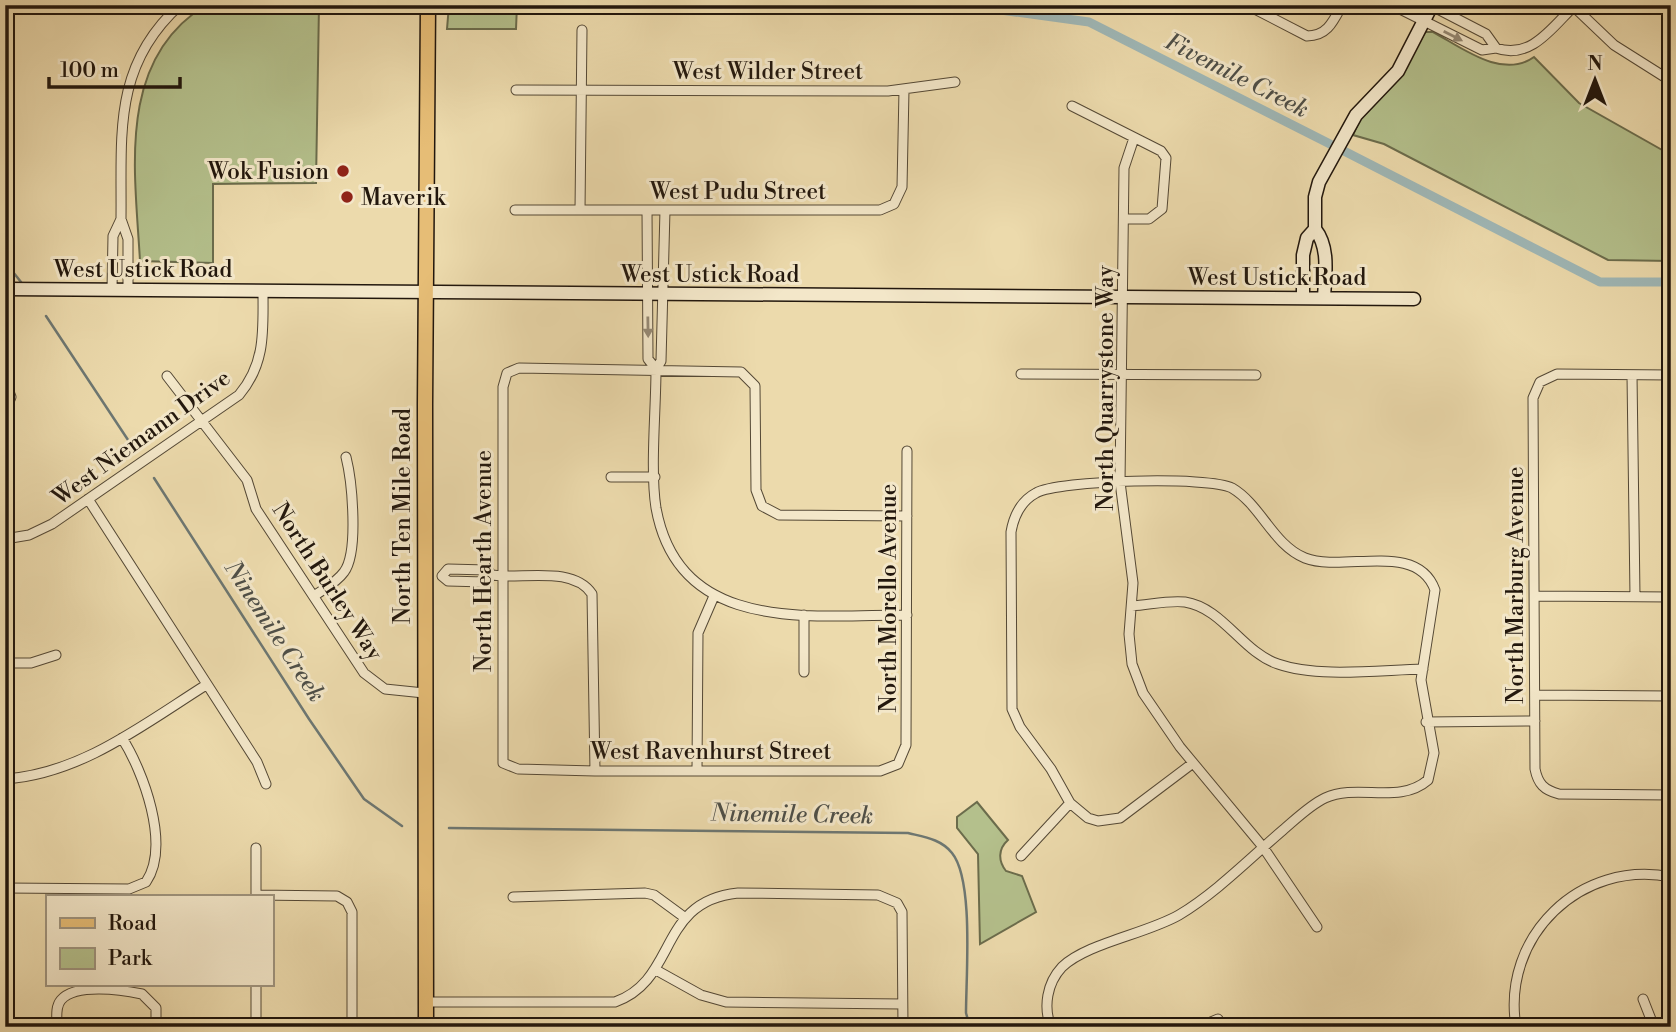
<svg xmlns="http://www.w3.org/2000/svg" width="1676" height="1032" viewBox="0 0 1676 1032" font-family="'Libre Bodoni',serif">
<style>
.green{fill:#b4c08c;stroke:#6b6c4c;stroke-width:2}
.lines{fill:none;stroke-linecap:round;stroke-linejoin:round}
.stream{stroke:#6d7772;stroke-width:2.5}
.canal{stroke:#9fb7b6;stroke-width:9}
.street-casing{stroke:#544835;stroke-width:11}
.secondary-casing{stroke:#22170d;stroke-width:15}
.primary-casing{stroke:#22170d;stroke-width:17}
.street{stroke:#f3e7c9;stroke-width:9}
.secondary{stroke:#f3e7c9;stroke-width:12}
.primary{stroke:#e6bd76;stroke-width:14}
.oneway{fill:#958974}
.poi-dot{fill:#8f2418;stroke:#f3e7c9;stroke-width:2.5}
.labels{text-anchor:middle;stroke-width:6;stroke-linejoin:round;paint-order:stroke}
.street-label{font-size:23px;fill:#22170d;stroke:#f3e7c9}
.poi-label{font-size:23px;fill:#22170d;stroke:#f3e7c9;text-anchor:end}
.water-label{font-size:24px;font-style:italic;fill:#4e4f48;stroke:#f3e7c9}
</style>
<rect width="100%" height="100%" fill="#ecdaac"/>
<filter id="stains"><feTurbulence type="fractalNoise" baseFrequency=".00286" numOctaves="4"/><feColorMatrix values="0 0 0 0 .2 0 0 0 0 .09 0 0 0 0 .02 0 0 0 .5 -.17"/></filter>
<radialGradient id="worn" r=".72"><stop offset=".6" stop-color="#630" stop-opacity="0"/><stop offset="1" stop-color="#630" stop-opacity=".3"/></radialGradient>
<path class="green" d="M206 5H319L316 183 213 184V263L140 261C135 171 116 60 206 5Z
M449 5H517L516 29H447Z
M1425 32H1433C1461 47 1502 80 1534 57L1579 103 1671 155V261L1608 260 1384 144 1353 135 1360 119 1401 76Z
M977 802 1008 840C998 849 998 861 1006 871L1022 876 1036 912 980 944 978 854 957 828V817Z"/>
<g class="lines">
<path class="stream" d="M5 262 21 282
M46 316 134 449
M154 478 309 719 364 799 402 826
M449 828 908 833C924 837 941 839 952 853 974 880 966 975 966 1013L970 1027"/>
<path class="canal" d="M964 5 1089 22 1330 144
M1344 151 1600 282H1671"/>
<g class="street-casing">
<path id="street" d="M1247 5 1307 36C1327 36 1333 22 1342 5
M1392 5 1482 50 1496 48 1486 34 1430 5
M1572 5 1614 45 1671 81
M1496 48C1530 60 1551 29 1573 7
M516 90 888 91 955 82
M1072 106 1161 151 1166 158 1162 209 1149 219H1124
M1134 138 1124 168 1120 482 1133 583 1129 634 1132 664 1143 693 1180 747 1263 847 1317 927
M515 210H880L894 204 902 187 904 90
M580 210 582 30
M647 210 648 359 656 369 661 361 665 210
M121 219C122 136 112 66 180 5
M112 290 113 236 121 219 128 239V290
M656 369C656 410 650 470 656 508 679 635 812 615 907 615
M1021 374 1256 375
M1632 375 1635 596
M1671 375 1557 374 1540 382 1533 398 1535 769C1538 784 1544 790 1559 794L1671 795
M167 376 247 480 256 509 364 673 385 689 424 693
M5 381 11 397 5 412
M907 451C907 549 907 647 906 745L898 764 880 771H595L518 769 503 763V387L507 373 519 368 741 372 755 386 756 490 762 506 779 515 907 516
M611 477H655
M88 499 257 762 266 784
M5 539 29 535 52 524 239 395C266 363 263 330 263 291
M492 575 485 582 448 581 442 576 448 569 487 570 492 575 502 576C531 577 575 568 592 594L595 771
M314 596C324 589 337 582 344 572 359 552 352 481 346 457
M1536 596 1671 597
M1132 606C1149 605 1168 600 1185 602 1223 608 1242 652 1278 664 1318 678 1379 670 1423 669
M5 663H31L56 655
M804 672V615
M1536 695 1671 696
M1426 722 1535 721
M697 770 698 633 714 596
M5 779C81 774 144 724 206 685
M1021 856 1070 803
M5 888 129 889 146 882C171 845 143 771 122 738
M256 895 337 896 347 902 352 912V1027
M256 897V848
M513 897 645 893 654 895 684 917
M656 970 701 995 726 1002 902 1004
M1643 999 1654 1027
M426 1002H615C678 980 657 901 738 893L878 895 897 903 902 912 903 1027
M57 1027C57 1018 55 1007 61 1000 76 983 122 990 142 994L156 1008V1027
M256 1027V985
M1051 1027C1043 1007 1047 983 1062 967 1087 943 1146 934 1179 915 1217 892 1249 859 1283 830 1296 819 1310 805 1325 798 1358 783 1399 805 1428 780L1434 753 1421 680 1435 590C1417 540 1344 573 1305 558 1273 545 1261 505 1232 488 1210 476 1058 480 1036 493 1021 501 1014 515 1011 532L1012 709 1020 727 1051 769 1070 803 1088 818 1098 821 1120 818 1193 763
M1199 1027 1218 1019
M1516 1027C1501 936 1581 859 1671 877"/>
</g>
<g class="secondary-casing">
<path id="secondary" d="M1315 229C1330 248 1325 275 1324 298
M5 289 1414 299
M1303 298V255L1307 238 1315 229V197L1319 182 1356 115 1398 71 1432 5"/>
</g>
<g class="primary-casing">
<path id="primary" d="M426 1027 425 405 428 5"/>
</g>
<use href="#street" class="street"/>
<use href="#secondary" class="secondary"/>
<use href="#primary" class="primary"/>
</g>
<defs><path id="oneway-solid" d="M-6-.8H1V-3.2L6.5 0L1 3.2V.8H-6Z" transform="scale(1.75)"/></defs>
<g class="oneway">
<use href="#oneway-solid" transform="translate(1453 36) rotate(27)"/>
<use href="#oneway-solid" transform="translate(648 327) rotate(89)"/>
</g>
<g class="poi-dot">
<circle cx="343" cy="171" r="7"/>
<circle cx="347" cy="197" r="7"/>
</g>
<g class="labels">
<g class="street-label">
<text x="768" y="79">West Wilder Street</text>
<text x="738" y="199">West Pudu Street</text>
<text x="143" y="277">West Ustick Road</text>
<text x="710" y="282">West Ustick Road</text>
<text x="1277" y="285">West Ustick Road</text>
<text transform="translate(1105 388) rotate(-90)" y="8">North Quarrystone Way</text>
<text transform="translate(141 437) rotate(-36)" y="8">West Niemann Drive</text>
<text transform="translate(402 516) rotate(-90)" y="8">North Ten Mile Road</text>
<text transform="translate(483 561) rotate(-90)" y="8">North Hearth Avenue</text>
<text transform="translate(328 581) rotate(57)" y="8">North Burley Way</text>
<text transform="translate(1515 585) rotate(-90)" y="8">North Marburg Avenue</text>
<text transform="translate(888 598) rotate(-90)" y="8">North Morello Avenue</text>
<text x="711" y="759">West Ravenhurst Street</text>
</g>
<g class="poi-label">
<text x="329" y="179">Wok Fusion</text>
<text x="361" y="205" text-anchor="start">Maverik</text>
</g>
<g class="water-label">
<text transform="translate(1237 75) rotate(27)" y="8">Fivemile Creek</text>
<text transform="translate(275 631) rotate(57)" y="8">Ninemile Creek</text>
<text transform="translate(792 814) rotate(1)" y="8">Ninemile Creek</text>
</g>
</g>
<rect width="1676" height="1032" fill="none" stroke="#ecdaac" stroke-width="28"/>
<rect x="7" y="7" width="1662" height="1018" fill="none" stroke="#22170d" stroke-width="3.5"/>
<rect x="14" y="14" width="1648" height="1004" fill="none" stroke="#22170d" stroke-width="2"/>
<rect x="46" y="895" width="228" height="91" fill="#f3e7c9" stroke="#9f947e" stroke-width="2"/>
<rect x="60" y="918" width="35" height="10" fill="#e6bd76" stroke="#9f947e" stroke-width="2"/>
<text x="108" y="930" font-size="21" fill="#22170d">Road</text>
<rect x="60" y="948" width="35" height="21" fill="#b4c08c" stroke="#9f947e" stroke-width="2"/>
<text x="108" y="965" font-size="21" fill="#22170d">Park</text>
<g transform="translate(1595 80)" stroke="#f3e7c9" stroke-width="5" paint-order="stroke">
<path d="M0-5L12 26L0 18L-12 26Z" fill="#22170d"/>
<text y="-10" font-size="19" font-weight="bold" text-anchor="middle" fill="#22170d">N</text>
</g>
<path d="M49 77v10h131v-10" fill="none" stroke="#22170d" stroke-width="3.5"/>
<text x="60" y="77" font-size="21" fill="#22170d" stroke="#f3e7c9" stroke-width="5" paint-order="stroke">100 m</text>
<rect width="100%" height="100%" filter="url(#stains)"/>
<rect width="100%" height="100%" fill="url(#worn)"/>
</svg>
